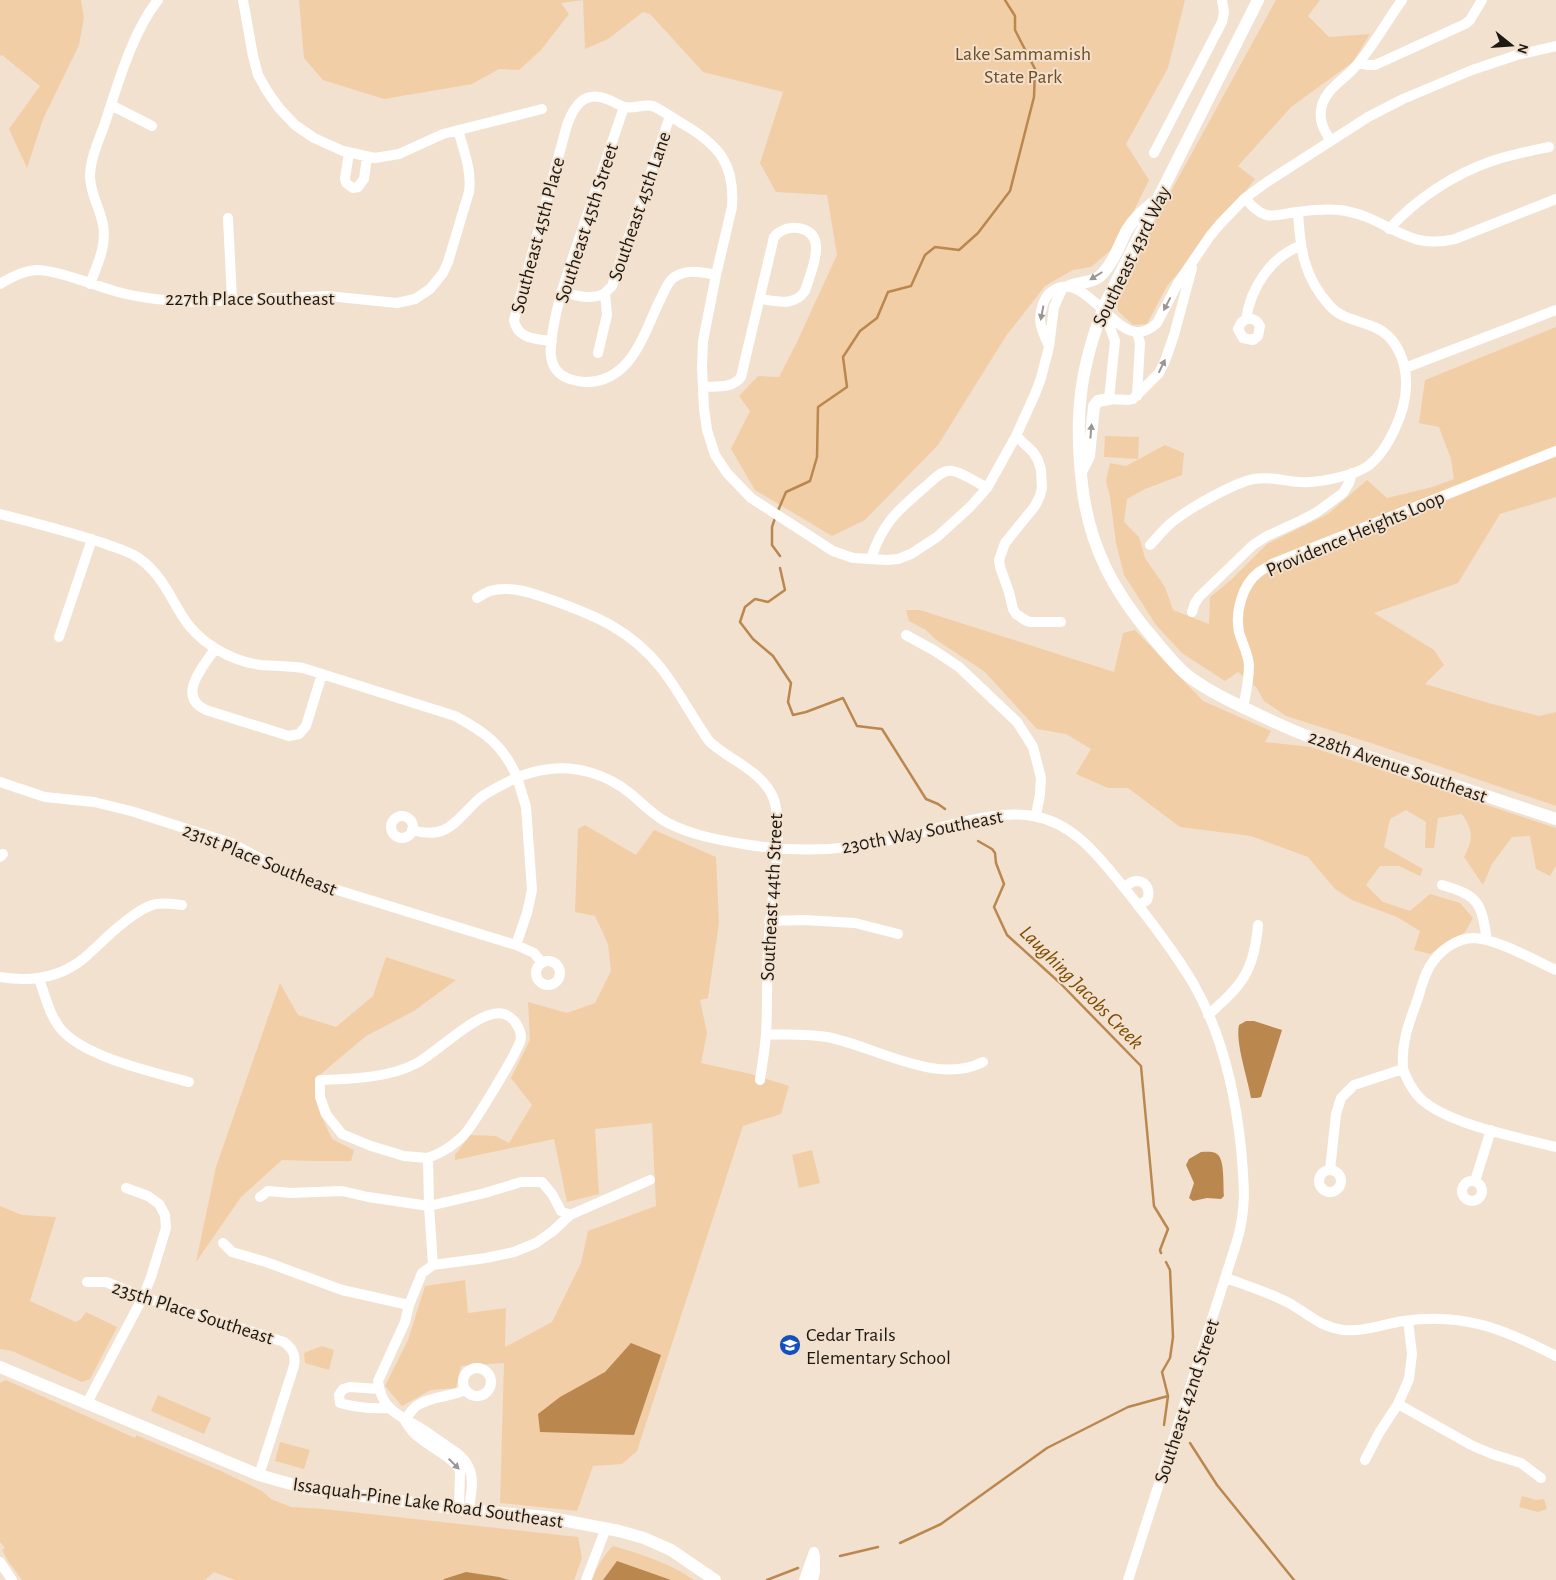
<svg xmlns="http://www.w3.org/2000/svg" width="1556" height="1580" viewBox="0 0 1556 1580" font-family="'Alegreya Sans',sans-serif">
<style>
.green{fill:#f2cea7}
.water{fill:#ba884f}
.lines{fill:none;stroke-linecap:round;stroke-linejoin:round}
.stream{stroke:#ba884f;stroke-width:2.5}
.minor{stroke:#fff;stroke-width:10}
.major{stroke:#fff;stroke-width:12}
.oneway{fill:#999794}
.labels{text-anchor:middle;stroke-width:4;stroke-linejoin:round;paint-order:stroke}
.park-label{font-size:20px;fill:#714e22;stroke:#f2e1cf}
.street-label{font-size:20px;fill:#1d1811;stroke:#f2e1cf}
.poi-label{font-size:20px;fill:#1d1811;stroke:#f2e1cf;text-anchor:start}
.water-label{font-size:21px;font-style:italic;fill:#7c4c00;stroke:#f2e1cf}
</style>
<rect width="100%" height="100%" fill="#f2e1cf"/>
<path class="green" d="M0 0H81L84 18 79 45 43 119 27 168 9 129 40 86 2 55 0 56Z
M299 0H1185L1168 68 1126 144 1149 180 1117 245 1091 267 1073 270 1045 286 1006 336 938 445 865 520 832 536 755 490 731 449 750 411 739 396 758 376 779 377 796 344 837 255 827 195 776 192 760 163 783 92 703 72 650 14 643 12 608 39 585 49 583 0 561 3 569 14 541 50 519 70 499 69 472 84 384 99 323 80 304 58Z
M1276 0H1320L1308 16 1329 37 1370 34 1353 62 1291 107 1238 166 1255 179 1223 221 1167 286 1147 324 1133 325 1118 311 1117 305 1148 233Z
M1556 327V497L1500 514 1458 583 1374 613 1434 650 1444 665 1425 684 1485 702 1539 716 1556 712V806L1374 744 1286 716 1264 701 1256 687 1238 672 1225 681 1182 653 1156 625 1124 575 1116 543 1110 497 1106 481 1110 463 1126 466 1165 445 1184 453 1182 475 1145 489 1127 499 1124 522 1139 537 1145 558 1165 587 1173 610 1209 624 1210 597 1231 580 1267 544 1328 514 1367 480 1387 498 1432 487 1454 479 1451 459 1439 427 1419 423 1425 380Z
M1105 436 1139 437 1138 459 1104 457Z
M906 610H920L1114 672 1123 633 1135 630 1203 701 1271 731 1265 742 1311 747 1556 828V866L1550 876 1536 869 1530 836 1512 837 1492 864 1483 885 1464 857C1473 839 1474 832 1462 814L1438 818 1434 848H1425L1426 822 1406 810 1390 819 1384 847 1423 869 1420 876 1399 866H1380L1366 885 1383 902 1410 911 1430 894 1460 903 1473 918 1465 932 1430 954 1414 950 1420 931 1397 917 1352 900 1335 889 1308 857 1251 836 1180 827 1128 788H1108L1076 774 1091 749 1066 734 1037 729 985 672 935 639 926 630 909 621Z
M585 825 636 855 654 830 716 857 719 923 708 998 700 1000 707 1033 701 1063 751 1074 789 1086 781 1114 743 1126 637 1451 622 1464 593 1466 577 1511 500 1503 504 1363 461 1366 456 1388 431 1390 402 1406 385 1386 408 1340 425 1286 465 1280 468 1313 506 1308 505 1347 552 1322 581 1263 588 1231 656 1206 652 1123 595 1129 599 1194 567 1202 554 1139 455 1160V1155L470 1135 496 1136 509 1143 532 1105 511 1078 530 1040 528 1002 567 1013 595 1003 611 971 608 944 595 916 575 912 578 829Z
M386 957 456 980 414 1011 366 1036 315 1079V1097L320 1113 332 1139 354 1150 351 1161H315L282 1160 241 1197 196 1262 216 1167 280 983 298 1015 336 1027 373 996Z
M812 1150 820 1183 799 1188 792 1155Z
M0 1206 22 1215 56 1217 30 1301 76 1322 81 1319 86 1312 117 1327 90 1379 82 1382 12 1351 0 1349Z
M322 1346 334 1350 329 1370 305 1363 304 1353Z
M6 1380 135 1438 136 1435 221 1471 262 1491 271 1499 291 1507 324 1509 578 1537 582 1558 574 1580H235L214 1572 205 1580H22L8 1561 2 1550 5 1548 0 1542V1383Z
M158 1395 211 1418 204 1434 151 1411Z
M280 1442 310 1450 304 1469 275 1461Z
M1522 1496 1536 1500 1544 1499 1547 1509 1538 1512 1519 1507Z
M613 1546C641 1554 670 1563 694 1580H592C597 1567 603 1556 613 1546Z"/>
<path class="water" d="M1246 1021H1254L1282 1030 1261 1097 1257 1098H1251C1248 1079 1235 1042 1239 1025Z
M1201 1152C1206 1152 1213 1151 1217 1154 1225 1159 1223 1186 1224 1196L1221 1199 1207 1198 1193 1201 1189 1198 1194 1183 1186 1165 1189 1159Z
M631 1343 661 1355 634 1435 540 1432 538 1414 560 1397 605 1372Z
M617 1561 671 1580H603Z
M466 1572 499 1577 509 1580H443L444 1579Z"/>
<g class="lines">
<path class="stream" d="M777 513 786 492 810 481 817 457 818 407 847 387 843 357 860 331 877 318 888 292 911 286 925 255 935 247 959 250 978 233 1010 191 1034 97 1035 69 1015 30V16L1005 0
M775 518 772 527V545L780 556
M780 568 785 590 768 602 755 599 745 607 740 622 753 639 773 656 791 683 788 702 793 715 806 712 843 698 857 726 882 729 926 799 938 804 945 809
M978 841 992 849 995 853 996 863 1004 884 994 907 1007 935 1060 983 1141 1066 1154 1206 1168 1229 1160 1250 1161 1253
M1164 1425 1168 1396 1162 1372 1170 1358 1173 1337 1170 1270 1166 1262
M1190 1443 1217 1485 1294 1580
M900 1543 941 1524 1047 1448 1128 1407 1168 1396
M840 1556 878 1547
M767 1580 798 1568"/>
<path class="minor" d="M243 0 253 56 258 75 267 91 279 108 295 125 314 138 343 151 375 158 399 154 443 134 542 109
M1359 63 1367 65H1375L1465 24 1470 20 1482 0
M111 105 152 126
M624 107C610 149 595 191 581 233 569 269 554 308 551 346 550 352 551 362 555 368 561 378 573 381 585 382 630 383 643 336 659 302 663 295 666 285 672 279 685 268 701 272 716 275
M1331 141C1323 129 1318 119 1322 105 1327 88 1344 80 1355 67 1373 47 1386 22 1402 0
M349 153 345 178 346 183 353 188 358 187 364 179 367 157
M1154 153 1222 22 1224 12 1222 0
M1245 198C1251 205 1257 212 1266 215 1276 217 1287 213 1297 212 1312 210 1331 208 1346 211 1389 219 1407 251 1455 239L1556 199
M228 218 232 300
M1389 229C1416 199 1454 174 1492 161 1510 155 1530 151 1549 147
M0 284C11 277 23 271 36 270 59 270 98 287 122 293 146 299 171 301 195 302L328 296 397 303 415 299 430 289 443 273 448 262 469 192C472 171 464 151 458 130
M90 284C97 265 107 246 103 225 100 208 91 196 90 177 90 160 98 142 104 126 117 87 132 32 158 0
M561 292C576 295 591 301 605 293
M1105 314 1115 341 1109 399 1129 400 1133 399 1159 373 1165 361 1174 335 1192 268
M1246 319C1253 318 1257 320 1260 326L1258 336 1253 340 1243 338 1238 329 1241 323 1246 319C1251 287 1271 257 1300 246
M552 341C536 339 517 339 514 320L567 125C574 106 584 90 607 99 613 101 619 106 625 107 634 109 643 104 653 106 663 111 673 118 683 124 719 145 735 164 732 207L716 275 703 341 702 368 704 408 707 430 715 455 727 473 751 498 833 551 853 558 887 560 898 559 911 554 937 537 970 507 987 488 1016 436 1035 394 1041 378 1049 347 1054 307 1063 287
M1049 346C1045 338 1041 330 1040 320 1040 311 1044 297 1051 292 1080 268 1109 329 1136 332 1143 333 1152 328 1157 323L1178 283 1210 236 1220 224 1245 198 1267 182 1368 117 1403 99 1472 70 1517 55 1556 46
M598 353 607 315 605 293 612 286 670 116
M1405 368 1556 310
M703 387C716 386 732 389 741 377L774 237C780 230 788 227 798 228 830 233 811 271 805 291 794 307 777 301 760 299
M1137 396 1140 343 1137 332
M1016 436 1033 452 1038 460 1041 470 1042 488 1040 496 1035 506 1005 543 999 560 1000 567 1009 592 1013 609 1016 614 1025 620 1030 622H1061
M0 514C36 523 71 532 106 544 116 548 128 551 137 557 158 570 169 594 181 614 197 642 230 661 261 665 275 666 289 666 303 668L455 716C485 732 503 745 517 777 526 775 534 771 543 770 574 764 607 774 631 794 643 804 654 816 668 823 691 835 719 840 743 844 796 853 848 851 900 838 938 829 995 809 1033 816 1074 823 1098 856 1122 885 1147 916 1172 948 1193 983 1222 1033 1235 1091 1241 1148 1244 1184 1247 1206 1237 1241L1128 1580
M1150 545C1157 538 1163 530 1171 523 1188 509 1233 483 1254 479 1273 475 1291 484 1310 482 1326 481 1355 475 1368 466 1388 451 1406 411 1406 386 1407 363 1397 336 1374 327 1359 320 1341 319 1330 306 1304 278 1300 249 1298 212
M871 559C882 523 898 510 926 486 932 481 940 472 948 471 957 469 978 483 987 488
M477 598C481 596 486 592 490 591 509 585 532 593 549 599 594 615 630 629 661 668 679 691 692 717 709 741 729 760 760 770 772 795 786 823 771 901 769 935 766 968 768 1001 766 1034 765 1049 762 1065 760 1080
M1192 612 1195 603 1199 597 1253 545 1267 536 1302 520 1317 512 1343 493 1349 483 1352 473
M906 635 935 651 959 667 1017 722 1033 747 1041 778 1040 794 1036 816
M59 637 92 539
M215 649C203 667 176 696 206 710L289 736 299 734 306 726 322 674
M1243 707C1246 694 1249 679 1249 665 1248 653 1242 643 1239 632 1235 612 1242 585 1259 572 1263 569 1268 567 1272 564L1556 451
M0 782 45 797 94 802 131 811 231 843 295 877 516 945 534 953 542 963
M391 827a11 11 0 1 1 22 0a11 11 0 1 1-22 0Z
M412 830C449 841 456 819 480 798 492 789 505 784 517 777L526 807 532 890 527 913 516 945
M0 857 3 854
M1442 885C1480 896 1481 903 1487 940
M1125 889C1134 873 1154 883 1147 900L1138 906
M769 921 804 920 855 923 898 934
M536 973a12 12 0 1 1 24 0a12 12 0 1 1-24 0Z
M0 977C29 982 59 978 83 959 95 949 105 938 117 928 128 919 139 910 152 905 161 902 173 904 182 905
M39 979C45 995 49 1014 60 1028 83 1057 153 1072 189 1082
M1208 1015C1242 985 1254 972 1258 925
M766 1034C786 1035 807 1034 827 1037 875 1046 936 1086 983 1062
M1403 1069C1407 1080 1412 1090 1420 1098 1446 1124 1520 1138 1556 1147
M1330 1170 1336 1114 1341 1098 1354 1085 1403 1069C1401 1042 1409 1023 1418 998 1421 987 1424 976 1430 966 1439 951 1456 938 1474 938 1497 939 1534 960 1556 970
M1319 1181a11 11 0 1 1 22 0a11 11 0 1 1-22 0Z
M1462 1191a10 10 0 1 1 20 0a10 10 0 1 1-20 0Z
M1475 1181 1491 1130
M260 1197 268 1191 291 1193 342 1191 368 1197 429 1206 428 1158C443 1152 451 1147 463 1136 472 1127 520 1049 521 1038 521 1029 514 1017 504 1014 481 1007 438 1052 417 1063 390 1078 350 1079 320 1080V1097L326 1114 342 1134 371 1146 404 1156 428 1158
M223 1243 232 1252 266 1262 342 1290 409 1305
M433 1265 429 1206 485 1193 521 1182H542L552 1194 561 1211 570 1215
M1226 1278C1245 1285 1264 1291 1283 1300 1305 1310 1316 1326 1343 1330 1364 1332 1384 1324 1403 1321 1463 1312 1504 1329 1556 1356
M87 1282H106L143 1297 284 1342C293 1349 296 1355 294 1366L259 1475
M463 1382a14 14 0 1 1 28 0a14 14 0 1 1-28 0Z
M379 1389 350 1387 343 1389 339 1395 340 1403C357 1408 372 1409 390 1408
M87 1403 143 1297 151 1277 166 1228 165 1215 159 1204 148 1196 126 1188
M1398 1404 1471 1445 1492 1454 1521 1463 1541 1478
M405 1420C409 1415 412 1408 418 1405 432 1396 451 1397 465 1390
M405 1421C408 1425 411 1431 415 1434 429 1447 449 1454 460 1470L459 1509
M1365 1460 1379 1433 1398 1404 1409 1379 1412 1354 1408 1321
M469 1510C470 1497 475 1481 469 1468 465 1458 456 1452 448 1447 438 1440 429 1433 419 1427 397 1415 381 1408 378 1381L405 1322 409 1305 422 1273 433 1265 486 1258 514 1252 536 1243 553 1231 570 1215 650 1180
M0 1562 12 1580
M586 1580 606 1528
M804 1580 814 1552
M813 1580 815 1572V1556"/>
<path class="major" d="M1258 0 1106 302C1080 366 1074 415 1082 484 1089 547 1114 592 1154 639 1164 651 1175 665 1187 675 1206 690 1229 701 1251 711 1270 720 1290 730 1310 737 1331 745 1353 752 1375 759 1435 779 1496 799 1556 819
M1070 286C1079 282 1091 283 1099 277 1113 265 1119 245 1127 230 1134 218 1144 210 1154 202
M1081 472 1089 456 1094 406 1098 401 1109 399
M0 1367 259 1475 305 1488 459 1509 546 1517 619 1531 644 1538 671 1550 715 1580"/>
</g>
<defs><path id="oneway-solid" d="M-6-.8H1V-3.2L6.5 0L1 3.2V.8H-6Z" transform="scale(1.25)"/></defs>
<g class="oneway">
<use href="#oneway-solid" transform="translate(1096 276) rotate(148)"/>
<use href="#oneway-solid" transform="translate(1167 304) rotate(118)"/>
<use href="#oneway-solid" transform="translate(1042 313) rotate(101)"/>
<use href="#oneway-solid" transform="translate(1162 366) rotate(-64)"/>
<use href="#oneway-solid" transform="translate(1091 431) rotate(-85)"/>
<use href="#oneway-solid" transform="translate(454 1464) rotate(45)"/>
</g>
<defs>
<g id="school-disc" transform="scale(1.125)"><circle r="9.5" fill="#1450bb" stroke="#f2e1cf"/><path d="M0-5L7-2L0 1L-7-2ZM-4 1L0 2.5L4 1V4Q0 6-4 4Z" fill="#fff"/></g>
</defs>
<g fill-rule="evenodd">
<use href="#school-disc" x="790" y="1345"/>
</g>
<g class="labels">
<g class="park-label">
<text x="1023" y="60">Lake Sammamish<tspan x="1023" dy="23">State Park</tspan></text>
</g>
<g class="street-label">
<text transform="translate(639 206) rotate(-71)" y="7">Southeast 45th Lane</text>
<text transform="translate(586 223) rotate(-72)" y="7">Southeast 45th Street</text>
<text transform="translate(537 235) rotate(-75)" y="7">Southeast 45th Place</text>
<text transform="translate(1131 256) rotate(-64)" y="7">Southeast 43rd Way</text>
<text x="250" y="305">227th Place Southeast</text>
<text transform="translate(1355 533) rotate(-23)" y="7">Providence Heights Loop</text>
<text transform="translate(1398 766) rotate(19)" y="7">228th Avenue Southeast</text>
<text transform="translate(922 831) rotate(-11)" y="7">230th Way Southeast</text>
<text transform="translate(260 859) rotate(22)" y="7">231st Place Southeast</text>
<text transform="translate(771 897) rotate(-87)" y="7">Southeast 44th Street</text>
<text transform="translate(193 1312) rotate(18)" y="7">235th Place Southeast</text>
<text transform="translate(1186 1401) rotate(-72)" y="7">Southeast 42nd Street</text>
<text transform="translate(428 1502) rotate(8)" y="7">Issaquah-Pine Lake Road Southeast</text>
</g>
<g class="poi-label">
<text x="806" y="1341">Cedar Trails<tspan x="806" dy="23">Elementary School</tspan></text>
</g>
<g class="water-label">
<text transform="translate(1082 987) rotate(45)" y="7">Laughing Jacobs Creek</text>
</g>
</g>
<g transform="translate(1511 45) rotate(107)" stroke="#f2e1cf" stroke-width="4" paint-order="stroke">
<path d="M0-4L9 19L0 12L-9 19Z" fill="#1d1811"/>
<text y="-8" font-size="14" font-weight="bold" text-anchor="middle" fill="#1d1811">N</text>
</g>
</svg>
